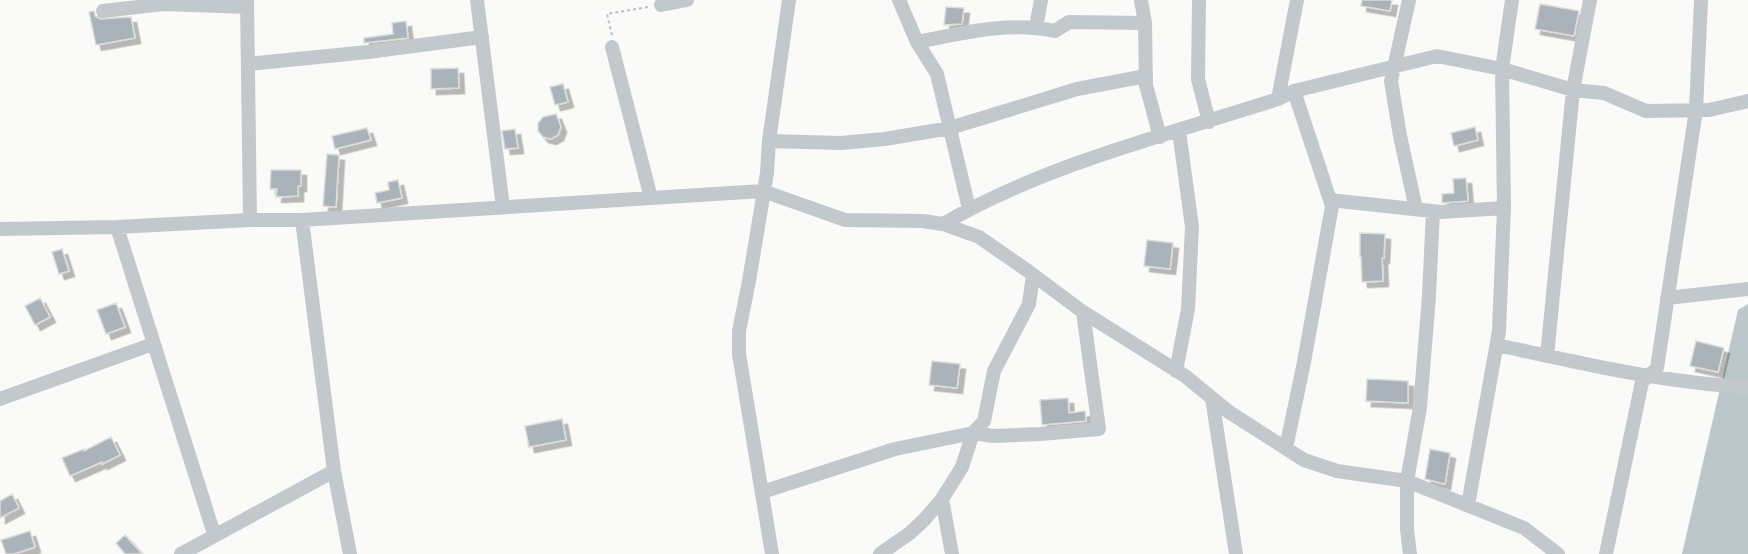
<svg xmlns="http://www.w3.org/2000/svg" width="1748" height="554" viewBox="0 0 1748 554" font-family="'PT Sans',sans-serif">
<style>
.water{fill:#bbc7cb}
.building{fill:#aab3b9;stroke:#dcdcda;stroke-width:1.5;filter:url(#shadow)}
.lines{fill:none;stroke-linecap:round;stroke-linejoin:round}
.path{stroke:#bbbfc2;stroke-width:2;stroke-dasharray:3 3;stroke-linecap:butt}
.minor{stroke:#c3c8cc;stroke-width:14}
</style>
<defs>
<filter id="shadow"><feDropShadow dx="5.5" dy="5.5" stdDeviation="0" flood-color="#0004"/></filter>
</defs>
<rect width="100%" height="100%" fill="#fafaf8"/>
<path class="water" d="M1748 304V554H1682L1738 310Z"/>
<path class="building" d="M1362 0H1392L1390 11 1361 6Z
M1540 4 1579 11 1574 36 1535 29Z
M946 7 964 8 962 24 944 25Z
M94 11 95 16 100 19 131 17 135 38 96 45 89 12Z
M406 21 408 38 364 43V38L393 34 392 23Z
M458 68 459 88 431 89V69Z
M563 84 568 102 555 105 550 87Z
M556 114 561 127 558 135 551 139 543 137 538 131V123L543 117Z
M1475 127 1478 140 1454 146 1451 133Z
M367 128 371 140 335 149 332 136Z
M515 129 518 148 505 149 502 131Z
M327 154 339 155 336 207 323 206Z
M271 170H301V186H298V196L276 197 277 189H270Z
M1466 178 1468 201 1442 203V194L1454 193 1453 179Z
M398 180 402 198 377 203 375 193 389 190 388 182Z
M1360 233 1385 234 1384 258H1382L1383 281 1362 282 1361 257H1360Z
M1147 240 1173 243 1170 269 1144 266Z
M62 249 69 271 59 274 52 252Z
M40 298 50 317 35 325 25 306Z
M116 303 125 327 106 334 97 310Z
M1696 341 1724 348 1718 372 1690 366Z
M932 361 960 364 957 388 929 385Z
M1367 379 1408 381V403L1366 401Z
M1068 398 1069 413 1085 411 1086 421 1042 425 1040 400Z
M562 419 566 440 529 447 525 426Z
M111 437 120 455 102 464V462L70 476 62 458 84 449V451Z
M1430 449 1450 453 1445 484 1425 479Z
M12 494 19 508 0 518V501Z
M30 531 35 547 14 554H6L1 540Z
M125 535 142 554H125L116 543Z"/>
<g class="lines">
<path class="path" d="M612 35 607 14 648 7"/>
<path class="minor" d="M247 0 250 220
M477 0 503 207
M899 0 917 42 937 74 969 209
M1141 0 1145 23 1146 85 1160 137
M1199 0 1198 79 1209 122
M1409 0 1391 81 1400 136 1416 209
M661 5 687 0
M103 11 163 4 247 7
M1036 27 1041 0
M917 42C963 33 1008 21 1055 31L1069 22 1145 23
M612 47 651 198
M248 64 368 52 482 37
M1278 99 1297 0
M769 141 841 143 885 139 950 128 1077 89 1146 76
M1330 200 1441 212 1504 208
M302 220 334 471 350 554
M943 224C1044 165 1167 135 1278 99L1294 91 1437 56 1502 69 1573 90 1604 93 1646 111 1709 110 1748 101
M117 227 214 534
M0 229 117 227 250 220H302L763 191 845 220 923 221 943 224 979 237 1028 271 1083 312 1185 376 1229 412 1304 460 1337 471 1407 481 1524 528 1558 554
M1667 298 1748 289
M1497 345C1580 363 1663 383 1748 387
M1547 356 1573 90 1590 0
M1176 371 1188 309 1192 227 1179 131
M1212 398 1236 554
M0 399 153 344
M1286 448 1304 362 1332 206 1294 91
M762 492 895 449 973 433 993 436 1040 434 1099 429 1083 312
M942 499 952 554
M1468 505 1499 331 1504 208 1502 69 1512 0
M181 554 334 471
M772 554 739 354V331L749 281 767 173 769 141 789 0
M880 554 910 533 924 520 942 499 962 467 973 433 984 421 994 371 1029 304 1033 275
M1410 554 1407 529V481L1420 407 1429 296 1433 211
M1606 554 1642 382 1657 368 1696 110 1701 0"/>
</g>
</svg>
